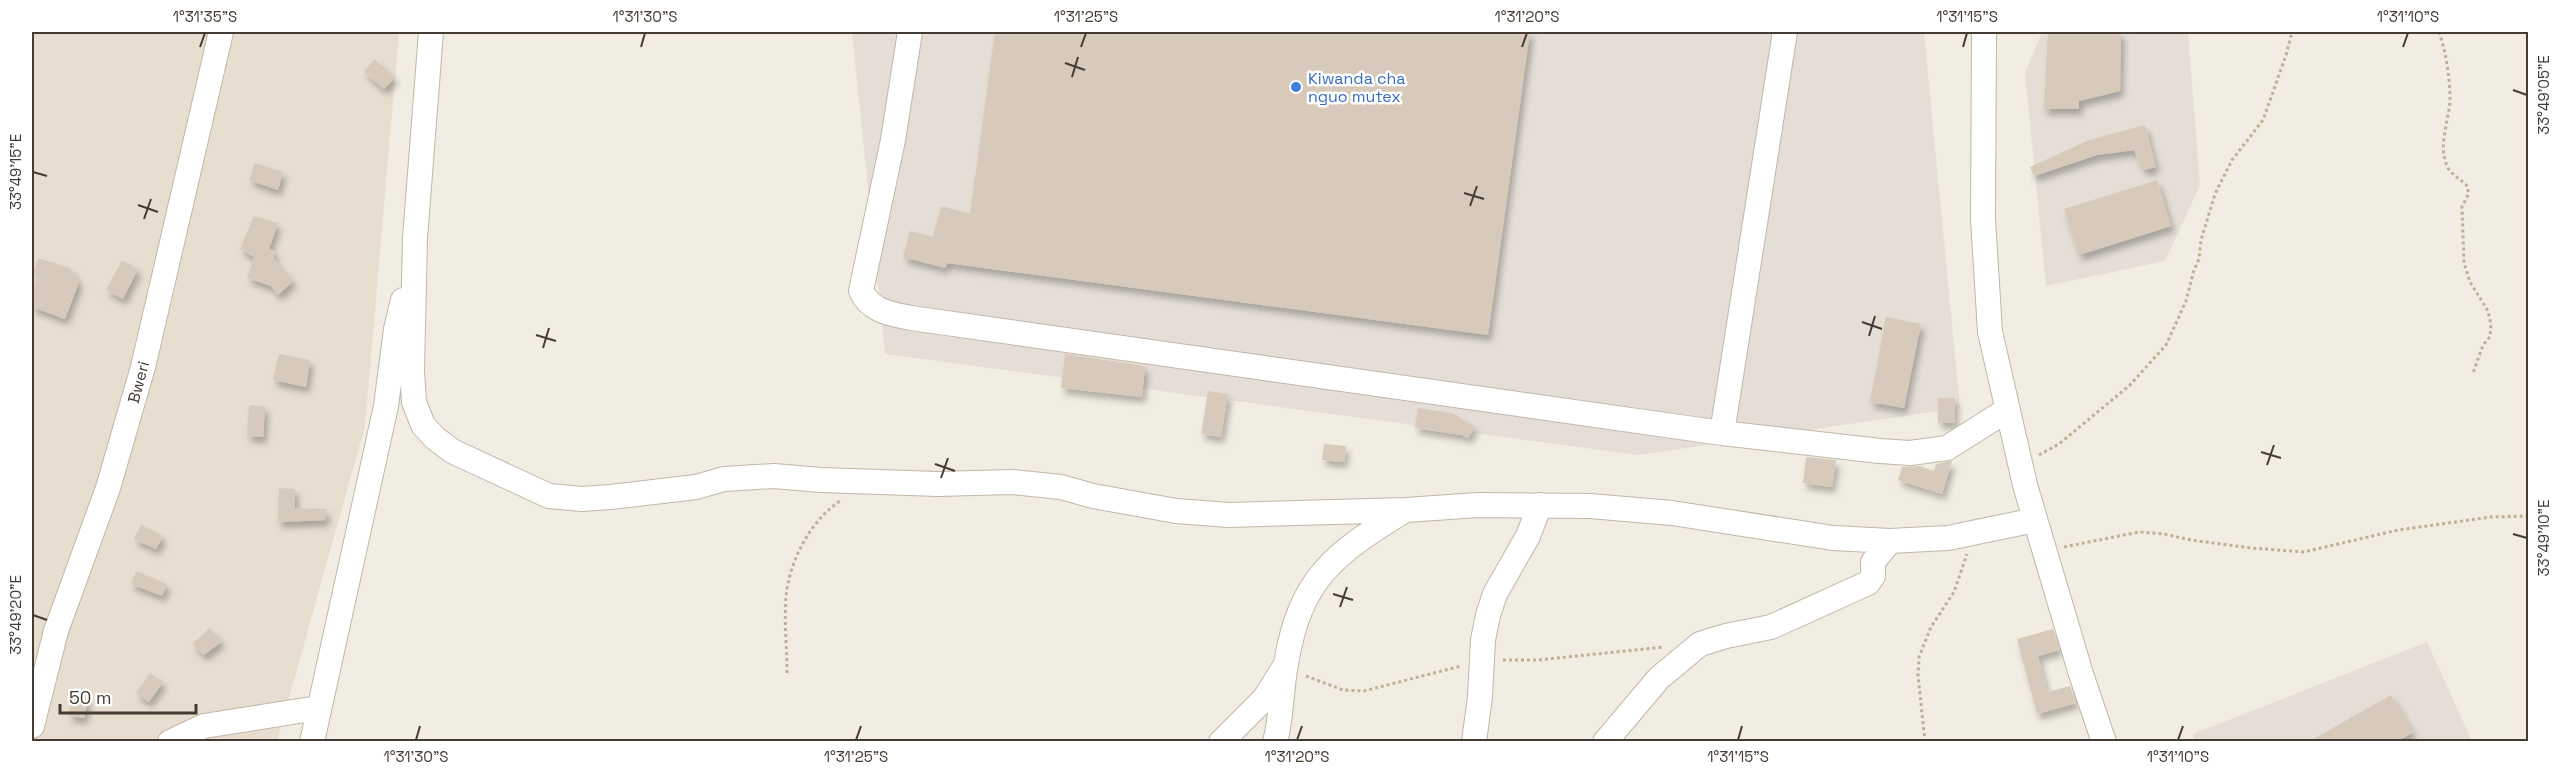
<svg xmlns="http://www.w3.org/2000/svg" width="2560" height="773" viewBox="0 0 2560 773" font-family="'Space Grotesk',sans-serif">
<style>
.residential{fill:#e7ded0}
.industrial{fill:#e4ded7}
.building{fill:#d7caba;filter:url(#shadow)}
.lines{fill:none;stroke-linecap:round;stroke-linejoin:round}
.minor-casing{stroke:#c1b7a7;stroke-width:26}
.path{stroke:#c1af95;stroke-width:3;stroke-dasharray:3 3;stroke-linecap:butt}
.minor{stroke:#fff;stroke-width:24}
.ticks{fill:none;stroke:#443c32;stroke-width:2}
.shop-dot{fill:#3f7fe0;stroke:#fff;stroke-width:2}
.labels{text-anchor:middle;stroke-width:5;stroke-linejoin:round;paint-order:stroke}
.shop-label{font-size:16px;fill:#366cbe;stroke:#fff;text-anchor:start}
.street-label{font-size:16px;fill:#443c32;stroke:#fff}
.neatline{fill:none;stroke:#443c32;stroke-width:2}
.ticks-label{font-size:15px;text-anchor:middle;fill:#443c32}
</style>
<defs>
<filter id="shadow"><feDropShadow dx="3.5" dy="6" stdDeviation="3" flood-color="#0004"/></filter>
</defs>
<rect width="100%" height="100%" fill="#f2ede2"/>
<path class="residential" d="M32 32H399L365 426 277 741H32Z"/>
<path class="industrial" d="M852 32H1924L1960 408 1638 455 885 354Z
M2042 32H2188L2200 185 2165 261 2046 286 2025 73Z
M2427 642 2472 741 2194 742 2193 734Z"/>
<path class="building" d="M995 32H1530L1488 335 947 263 945 268 903 257 910 231 933 237 941 206 970 214Z
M2048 32H2121L2120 91 2079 101V109H2044Z
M374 59 395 77 384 89 364 72Z
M2145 125 2156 167 2143 170 2134 150 2097 155 2034 176 2030 167 2089 140Z
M255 163 283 172 278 190 249 180Z
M2157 180 2171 226 2079 255 2064 209Z
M254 216 278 223 269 249 275 251 273 258 293 281 278 295 271 286 247 278 254 257 240 249Z
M38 258 70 268 79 282 65 319 32 307V294L37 275 33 274Z
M122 260 138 269 123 299 106 290Z
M1886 317 1921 324 1904 408 1870 402Z
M279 354 310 360 306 387 273 380Z
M1065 354 1145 366 1142 397 1061 388Z
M1208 391 1228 394 1221 437 1201 434Z
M1938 398H1955V423H1938Z
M249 405 265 406 263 437 247 436Z
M1418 408 1452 413 1475 427 1468 438 1462 435 1415 428Z
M1324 444 1346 446 1344 462 1322 460Z
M1806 457 1836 460 1832 487 1803 483Z
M1952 461 1942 494 1898 480 1902 467 1919 466 1934 471 1936 464Z
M279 488 295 489V508L326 509V520L278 522Z
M141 525 163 536 156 549 134 539Z
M136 571 167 584 162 596 131 584Z
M210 628 222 641 204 655 192 644Z
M2053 629 2059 650 2038 656 2047 692 2070 686 2076 703 2037 714 2017 639Z
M150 673 163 682 149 702 136 693Z
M2391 695 2413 733 2397 741H2310Z
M72 697 88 699 84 718 69 716Z"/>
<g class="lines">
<g class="minor-casing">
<path id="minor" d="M431 32 415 238 412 371 414 402 423 425 435 438 452 451 549 496 582 499 611 497 696 487 724 479 774 476 821 480 938 484 1012 482 1061 487 1093 496 1176 511 1229 515 1406 510 1478 505 1590 506 1672 513 1833 538 1890 541 1948 538 2035 520
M910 32 893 140 861 291C870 311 891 314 911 318L1722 433 1880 451 1910 453 1947 448 2007 410
M1984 32 1983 219 1990 332 2025 485 2081 674 2104 742
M1722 433 1785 32
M32 726 56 631 108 488 143 367 221 32
M170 742 204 726 318 708
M312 742 386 406 396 329 403 300
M1221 742 1265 698 1283 669
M1275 742C1282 716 1281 690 1286 664 1300 578 1334 554 1404 511
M1474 742 1480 697 1483 640 1488 615 1495 594 1528 536 1540 505
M1605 742 1659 678 1700 644 1726 636 1771 627 1868 583 1873 576V562L1890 541"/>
</g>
<path class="path" d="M2439 32C2446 52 2450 78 2450 100 2449 122 2437 146 2448 168 2453 176 2462 180 2468 187V195L2462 207 2464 263 2470 282 2488 311 2491 325 2490 337 2483 345 2473 373
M2039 455 2059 444 2130 385 2166 345 2186 301 2194 270 2199 259 2201 240 2215 194 2232 160 2263 120 2286 55 2292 32
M2064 547 2139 532 2164 534 2191 540 2251 548 2304 552 2398 530 2491 517 2528 516
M1503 660H1538L1664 647
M787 673C787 648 784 622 786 597 789 562 810 521 840 501
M1306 676 1343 690 1364 691 1461 666
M1925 742 1918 675 1919 657 1931 627 1954 592 1967 554"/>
<use href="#minor" class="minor"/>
</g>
<path class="ticks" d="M200 47 205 33M641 47 645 33M1081 47 1086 33M1522 47 1527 33M1963 47 1967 33M2403 47 2408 33M1065 63 1085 70M1072 77 1078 57M2513 90 2527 95M33 172 47 176M1464 193 1484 199M138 205 158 212M1470 206 1477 186M144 219 151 199M1862 322 1882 329M536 335 556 341M1869 336 1875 316M543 348 549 328M2261 452 2281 458M935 464 955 471M2267 465 2274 445M941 478 948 458M2513 534 2527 538M1333 594 1353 600M1340 607 1347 587M33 615 47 620M416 740 420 726M856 740 861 726M1297 740 1302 726M1738 740 1742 726M2178 740 2183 726"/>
<circle class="shop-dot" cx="1296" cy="87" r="6"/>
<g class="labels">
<g class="shop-label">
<text x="1308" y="84">Kiwanda cha<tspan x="1308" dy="18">nguo mutex</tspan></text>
</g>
<g class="street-label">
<text transform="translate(138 382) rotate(-75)" y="6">Bweri</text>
</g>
</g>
<rect width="2560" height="773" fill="none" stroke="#ffffff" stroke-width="66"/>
<path d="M60 704v9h136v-9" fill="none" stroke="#443c32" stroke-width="3"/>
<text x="69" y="704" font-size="18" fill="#443c32" stroke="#ffffff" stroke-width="4.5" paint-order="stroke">50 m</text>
<rect x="33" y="33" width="2494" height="707" class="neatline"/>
<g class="ticks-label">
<text x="205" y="22">1°31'35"S</text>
<text x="645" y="22">1°31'30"S</text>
<text x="1086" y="22">1°31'25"S</text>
<text x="1527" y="22">1°31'20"S</text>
<text x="1967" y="22">1°31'15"S</text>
<text x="2408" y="22">1°31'10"S</text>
<text transform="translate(2544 95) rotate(-90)" y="5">33°49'05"E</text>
<text transform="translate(16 172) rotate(-90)" y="5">33°49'15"E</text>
<text transform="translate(2544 538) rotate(-90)" y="5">33°49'10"E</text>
<text transform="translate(16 615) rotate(-90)" y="5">33°49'20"E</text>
<text x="416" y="762">1°31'30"S</text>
<text x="856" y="762">1°31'25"S</text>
<text x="1297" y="762">1°31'20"S</text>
<text x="1738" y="762">1°31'15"S</text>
<text x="2178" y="762">1°31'10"S</text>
</g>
</svg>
